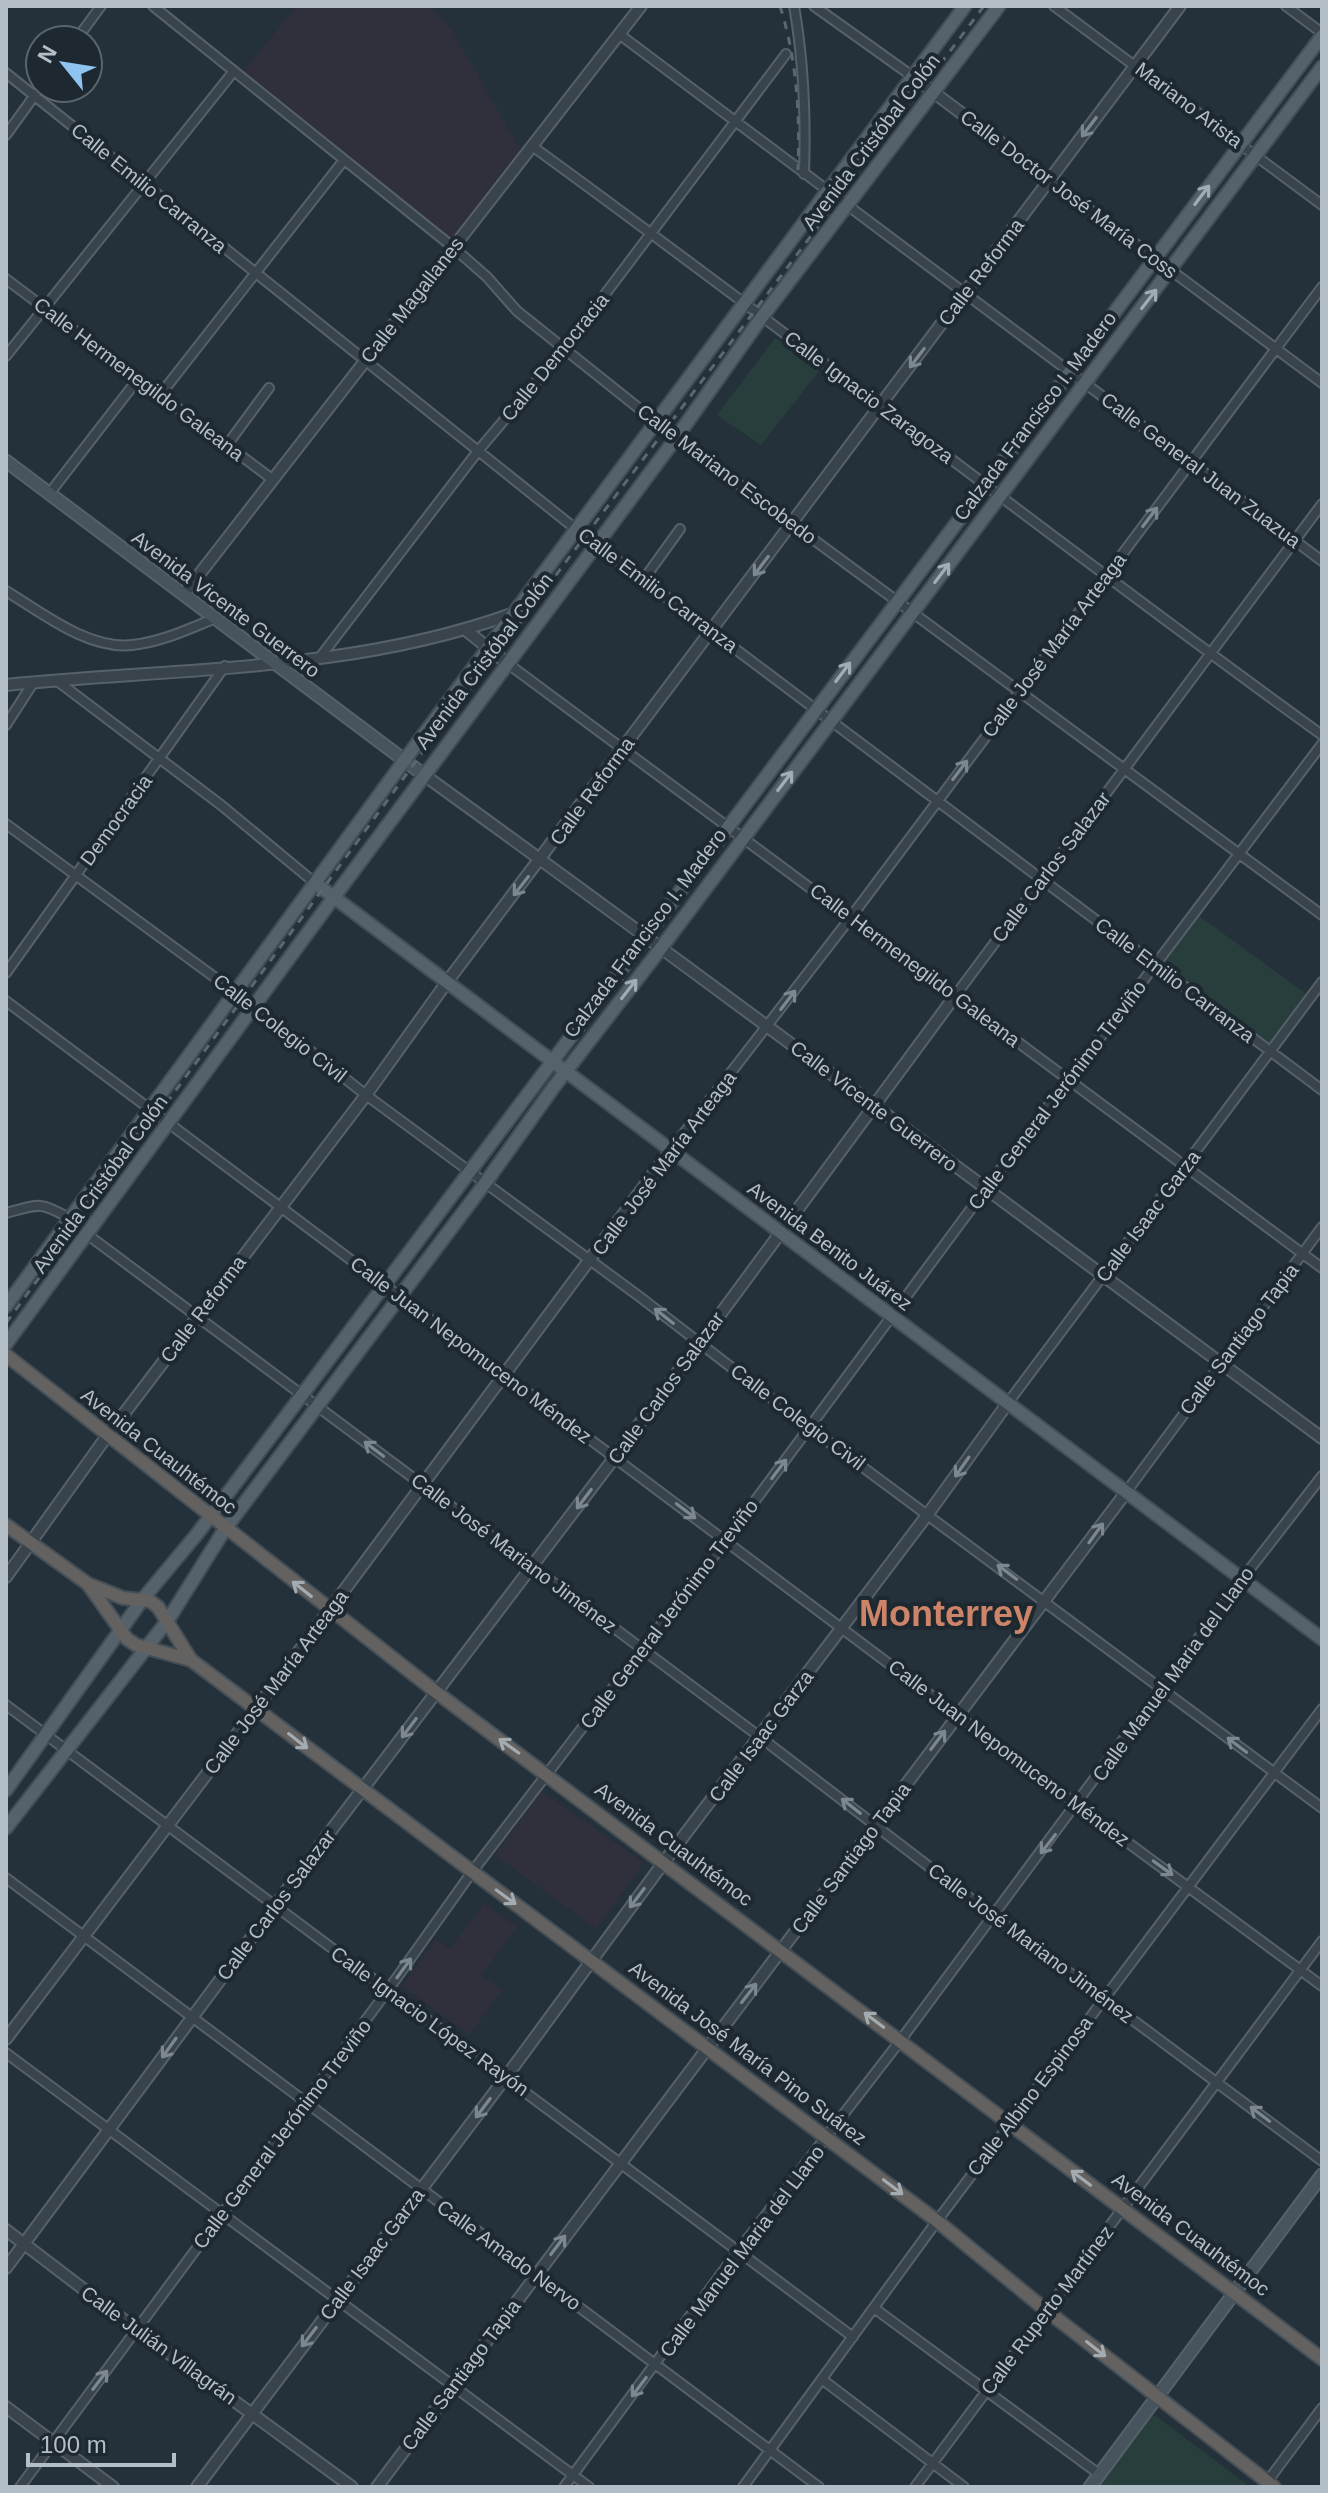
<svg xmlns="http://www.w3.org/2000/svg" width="1328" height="2493" viewBox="0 0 1328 2493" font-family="Helvetica,sans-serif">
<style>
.medical{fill:#30303c}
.green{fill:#283e3c}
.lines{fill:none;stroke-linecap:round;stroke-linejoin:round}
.minor-casing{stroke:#566169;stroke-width:12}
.tertiary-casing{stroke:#566169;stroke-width:14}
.secondary-casing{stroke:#566169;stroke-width:15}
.primary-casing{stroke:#414c54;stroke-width:16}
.trunk-casing{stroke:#434e56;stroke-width:16}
.minor{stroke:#38434b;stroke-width:8}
.tertiary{stroke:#38434b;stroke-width:10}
.secondary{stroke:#47535d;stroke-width:11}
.primary{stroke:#56626b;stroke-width:12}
.trunk{stroke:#636260;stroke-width:12}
.rail{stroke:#5b6872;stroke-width:3;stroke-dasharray:8 8;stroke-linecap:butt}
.oneway{stroke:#7c878f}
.oneway2{stroke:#a1acb4}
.oneway3{stroke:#a4acb2}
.labels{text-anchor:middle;stroke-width:8;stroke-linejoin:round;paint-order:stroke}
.street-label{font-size:20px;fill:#b4bec6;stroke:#1d2830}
.town-label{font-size:36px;font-weight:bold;fill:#cd8468;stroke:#1d2830}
</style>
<rect width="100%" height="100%" fill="#25313a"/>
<path class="medical" d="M297 6H430L452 30 520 150 517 159 452 240 241 74Z
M541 1791 644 1863 596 1929 495 1855Z
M484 1903 517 1927 481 1975 502 1990 469 2035 402 1986 436 1939 450 1949Z"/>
<path class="green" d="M775 338 819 371 761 445 717 415Z
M1195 913 1312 998 1270 1051 1156 965Z
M1147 2416H1156L1250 2487H1094Z"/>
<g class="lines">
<g class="minor-casing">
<path id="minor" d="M153 6 454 248 487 277 517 311 676 438 1322 915
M794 6C804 63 806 117 804 174
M814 6 912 76
M1054 6 1322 205
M1286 6 1322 33
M619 34 1322 561
M76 40 101 6
M6 73 577 530 1322 1090
M6 135 40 88
M532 146C798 339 1056 543 1322 735
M1050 180 1322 383
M6 279 272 479
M6 356 234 71
M160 395 344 160
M227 445 269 388
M49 494 138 379
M644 579 680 529
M6 591C41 612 88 650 132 645 162 642 188 629 216 618
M321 656 478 451 563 350 786 54
M507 663 1322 1268
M56 680 221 805 315 883
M6 725 33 683
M6 824 255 1007 366 1095 640 1297 810 1428 1322 1808
M6 973 225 666
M955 996 1322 504
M6 1001 1077 1805 1322 1986
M671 1150 851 917 1322 287
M6 1213C40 1204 39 1201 71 1219
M88 1235 760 1737 992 1915 1322 2161
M1007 1404 1322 982
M1127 1491 1322 1227
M6 1705 853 2337
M6 1878C277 2081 549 2283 819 2487
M6 2053 589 2487
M874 2308 1099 2474
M823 2380 964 2487
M1267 2482 1322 2408
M20 2487 388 1990 472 1872 726 1540 985 1190 1322 744
M564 2487 738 2251 900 2041 1243 1578 1322 1476
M743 2487 937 2221 1322 1709
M915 2487 1322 1941"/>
</g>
<g class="tertiary-casing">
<path id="tertiary" d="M912 76 1050 180
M184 594 641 6
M467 631 507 663
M6 685C175 668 353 672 514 613
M424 775C726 993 1023 1217 1322 1438
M6 1577 107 1436 366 1095 447 982 1180 6
M6 2039 256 1709 671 1150
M6 2230 137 2330 352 2487
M6 2268 333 1828 615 1457 955 996
M6 2407 113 2487
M197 2487 506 2077 664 1862 928 1514 1007 1404
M377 2487 1127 1491"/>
</g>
<g class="secondary-casing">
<path id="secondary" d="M6 461 424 775
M1090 2487 1322 2175"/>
</g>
<g class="primary-casing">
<path id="primary" d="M315 883 1322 1639
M6 1306 404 761 965 6
M6 1344 334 897 676 438 762 317 999 6
M6 1790 142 1600 197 1534 302 1395 1322 36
M6 1828 168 1620 225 1529 486 1182 553 1088 655 956 1322 67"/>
</g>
<g class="trunk-casing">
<path id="trunk" d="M6 1355 436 1692 1322 2359
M6 1525 88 1584 123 1598 150 1601 158 1607 191 1660
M88 1584 127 1639 136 1645 191 1660 937 2221 1047 2311 1274 2487"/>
</g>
<use href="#minor" class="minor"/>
<use href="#tertiary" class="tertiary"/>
<use href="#secondary" class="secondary"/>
<use href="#primary" class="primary"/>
<use href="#trunk" class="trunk"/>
<path class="rail" d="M780 6C797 60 800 113 798 170
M6 1323 419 757 984 6"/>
</g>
<defs><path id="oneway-shaft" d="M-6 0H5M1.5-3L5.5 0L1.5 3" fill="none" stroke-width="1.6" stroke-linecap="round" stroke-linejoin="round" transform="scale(2)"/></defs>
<g class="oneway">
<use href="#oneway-shaft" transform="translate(1089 127) rotate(127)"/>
<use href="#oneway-shaft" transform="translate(917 358) rotate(127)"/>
<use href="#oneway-shaft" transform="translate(1150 517) rotate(-53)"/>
<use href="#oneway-shaft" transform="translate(761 566) rotate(127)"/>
<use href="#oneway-shaft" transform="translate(960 770) rotate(-53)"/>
<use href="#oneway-shaft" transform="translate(521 886) rotate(128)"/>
<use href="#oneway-shaft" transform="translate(788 1000) rotate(-53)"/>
<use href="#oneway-shaft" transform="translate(664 1316) rotate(-142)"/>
<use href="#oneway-shaft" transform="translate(374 1449) rotate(-143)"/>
<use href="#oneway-shaft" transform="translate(962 1467) rotate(125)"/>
<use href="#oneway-shaft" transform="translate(779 1469) rotate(-53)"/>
<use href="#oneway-shaft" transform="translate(584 1499) rotate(127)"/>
<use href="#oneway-shaft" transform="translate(686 1511) rotate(37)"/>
<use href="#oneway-shaft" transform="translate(1096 1533) rotate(-54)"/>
<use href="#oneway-shaft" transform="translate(1007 1572) rotate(-143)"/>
<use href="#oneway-shaft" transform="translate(409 1728) rotate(127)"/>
<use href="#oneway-shaft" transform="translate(938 1740) rotate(-53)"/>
<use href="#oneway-shaft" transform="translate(1237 1745) rotate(-143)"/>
<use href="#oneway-shaft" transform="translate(851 1806) rotate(-142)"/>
<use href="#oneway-shaft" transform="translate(1048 1844) rotate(128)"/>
<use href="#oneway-shaft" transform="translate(1163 1868) rotate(36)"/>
<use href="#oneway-shaft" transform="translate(637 1898) rotate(127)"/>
<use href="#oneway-shaft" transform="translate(404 1968) rotate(-54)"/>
<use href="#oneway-shaft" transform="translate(749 1993) rotate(-52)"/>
<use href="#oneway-shaft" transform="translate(169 2048) rotate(126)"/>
<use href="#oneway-shaft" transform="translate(483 2108) rotate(127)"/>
<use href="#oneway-shaft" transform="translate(1260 2114) rotate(-143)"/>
<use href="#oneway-shaft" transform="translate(558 2245) rotate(-53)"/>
<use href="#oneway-shaft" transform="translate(309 2337) rotate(127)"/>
<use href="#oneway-shaft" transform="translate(100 2380) rotate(-53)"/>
<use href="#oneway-shaft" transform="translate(639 2387) rotate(127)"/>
</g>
<g class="oneway2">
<use href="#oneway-shaft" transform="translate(1202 195) rotate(-53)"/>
<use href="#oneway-shaft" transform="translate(1149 299) rotate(-52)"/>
<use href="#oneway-shaft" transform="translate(942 573) rotate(-53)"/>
<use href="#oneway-shaft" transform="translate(843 672) rotate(-53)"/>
<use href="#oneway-shaft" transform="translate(785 781) rotate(-53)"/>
<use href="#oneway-shaft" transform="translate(629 989) rotate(-52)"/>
</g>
<g class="oneway3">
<use href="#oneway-shaft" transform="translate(302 1589) rotate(-142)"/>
<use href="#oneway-shaft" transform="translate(298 1741) rotate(38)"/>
<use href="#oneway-shaft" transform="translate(509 1746) rotate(-144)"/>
<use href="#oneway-shaft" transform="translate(506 1897) rotate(36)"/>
<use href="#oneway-shaft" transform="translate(874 2020) rotate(-143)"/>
<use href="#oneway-shaft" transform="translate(1081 2178) rotate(-143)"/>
<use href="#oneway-shaft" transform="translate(893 2187) rotate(37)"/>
<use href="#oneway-shaft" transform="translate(1096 2349) rotate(38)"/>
</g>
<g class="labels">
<g class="street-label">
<text transform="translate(1189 105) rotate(37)" y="7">Mariano Arista</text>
<text transform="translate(871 142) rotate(-53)" y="7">Avenida Cristóbal Colón</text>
<text transform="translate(149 188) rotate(39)" y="7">Calle Emilio Carranza</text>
<text transform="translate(1069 194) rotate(37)" y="7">Calle Doctor José María Coss</text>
<text transform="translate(981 272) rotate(-53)" y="7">Calle Reforma</text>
<text transform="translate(412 300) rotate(-52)" y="7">Calle Magallanes</text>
<text transform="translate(555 357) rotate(-51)" y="7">Calle Democracia</text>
<text transform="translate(139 379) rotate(37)" y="7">Calle Hermenegildo Galeana</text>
<text transform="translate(869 397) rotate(37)" y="7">Calle Ignacio Zaragoza</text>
<text transform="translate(1035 416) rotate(-53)" y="7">Calzada Francisco I. Madero</text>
<text transform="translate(1201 470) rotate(37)" y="7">Calle General Juan Zuazua</text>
<text transform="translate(727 474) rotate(37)" y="7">Calle Mariano Escobedo</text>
<text transform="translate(658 590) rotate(37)" y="7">Calle Emilio Carranza</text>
<text transform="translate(226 604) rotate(37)" y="7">Avenida Vicente Guerrero</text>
<text transform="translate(1054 645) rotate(-53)" y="7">Calle José María Arteaga</text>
<text transform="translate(484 661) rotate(-53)" y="7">Avenida Cristóbal Colón</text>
<text transform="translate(592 791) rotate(-54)" y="7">Calle Reforma</text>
<text transform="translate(116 820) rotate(-54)" y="7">Democracia</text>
<text transform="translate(1051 867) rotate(-53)" y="7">Calle Carlos Salazar</text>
<text transform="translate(645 933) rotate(-53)" y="7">Calzada Francisco I. Madero</text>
<text transform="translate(915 965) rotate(37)" y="7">Calle Hermenegildo Galeana</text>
<text transform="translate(1175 980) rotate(37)" y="7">Calle Emilio Carranza</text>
<text transform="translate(280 1028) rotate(38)" y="7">Calle Colegio Civil</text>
<text transform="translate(1057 1095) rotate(-53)" y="7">Calle General Jerónimo Treviño</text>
<text transform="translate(874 1106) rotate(37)" y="7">Calle Vicente Guerrero</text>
<text transform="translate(664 1163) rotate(-53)" y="7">Calle José María Arteaga</text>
<text transform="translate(100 1184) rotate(-54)" y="7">Avenida Cristóbal Colón</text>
<text transform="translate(1148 1216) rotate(-53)" y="7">Calle Isaac Garza</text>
<text transform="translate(830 1246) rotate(37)" y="7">Avenida Benito Juárez</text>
<text transform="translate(203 1309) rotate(-53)" y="7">Calle Reforma</text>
<text transform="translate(1239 1339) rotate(-53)" y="7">Calle Santiago Tapia</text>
<text transform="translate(471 1350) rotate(37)" y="7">Calle Juan Nepomuceno Méndez</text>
<text transform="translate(666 1388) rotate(-54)" y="7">Calle Carlos Salazar</text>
<text transform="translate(798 1417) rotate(37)" y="7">Calle Colegio Civil</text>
<text transform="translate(159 1451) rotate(38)" y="7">Avenida Cuauhtémoc</text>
<text transform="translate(514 1553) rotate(37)" y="7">Calle José Mariano Jiménez</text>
<text transform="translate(669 1614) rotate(-53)" y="7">Calle General Jerónimo Treviño</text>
<text transform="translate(1173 1674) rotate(-54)" y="7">Calle Manuel Maria del Llano</text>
<text transform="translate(276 1682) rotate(-53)" y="7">Calle José María Arteaga</text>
<text transform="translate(761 1736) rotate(-53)" y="7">Calle Isaac Garza</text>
<text transform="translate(1009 1753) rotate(37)" y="7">Calle Juan Nepomuceno Méndez</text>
<text transform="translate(674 1844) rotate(37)" y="7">Avenida Cuauhtémoc</text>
<text transform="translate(851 1858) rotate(-53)" y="7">Calle Santiago Tapia</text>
<text transform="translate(276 1905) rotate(-53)" y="7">Calle Carlos Salazar</text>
<text transform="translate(1031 1943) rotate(37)" y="7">Calle José Mariano Jiménez</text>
<text transform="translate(430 2021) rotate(36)" y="7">Calle Ignacio López Rayón</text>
<text transform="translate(748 2053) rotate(37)" y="7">Avenida José María Pino Suárez</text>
<text transform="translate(1030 2096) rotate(-53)" y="7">Calle Albino Espinosa</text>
<text transform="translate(282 2134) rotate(-53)" y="7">Calle General Jerónimo Treviño</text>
<text transform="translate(1191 2234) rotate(37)" y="7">Avenida Cuauhtémoc</text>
<text transform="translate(742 2251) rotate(-53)" y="7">Calle Manuel Maria del Llano</text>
<text transform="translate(372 2254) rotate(-53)" y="7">Calle Isaac Garza</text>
<text transform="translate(509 2255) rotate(36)" y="7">Calle Amado Nervo</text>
<text transform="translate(1047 2310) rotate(-53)" y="7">Calle Ruperto Martínez</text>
<text transform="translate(159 2345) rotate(36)" y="7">Calle Julián Villagrán</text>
<text transform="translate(461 2375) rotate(-53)" y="7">Calle Santiago Tapia</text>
</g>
<g class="town-label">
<text x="946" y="1626">Monterrey</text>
</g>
</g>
<rect width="1328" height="2493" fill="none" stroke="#b4bec6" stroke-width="16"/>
<g transform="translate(64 64) rotate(300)"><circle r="38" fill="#1d2830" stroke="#59646c" stroke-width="2"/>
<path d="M0-6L14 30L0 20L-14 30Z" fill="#8fc4f0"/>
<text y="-12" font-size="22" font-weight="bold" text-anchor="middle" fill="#b4bec6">N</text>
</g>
<path d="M28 2453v12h146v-12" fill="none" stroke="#b4bec6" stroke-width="4"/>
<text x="40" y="2453" font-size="24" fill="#b4bec6" stroke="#1d2830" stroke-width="6" paint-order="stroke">100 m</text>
</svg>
